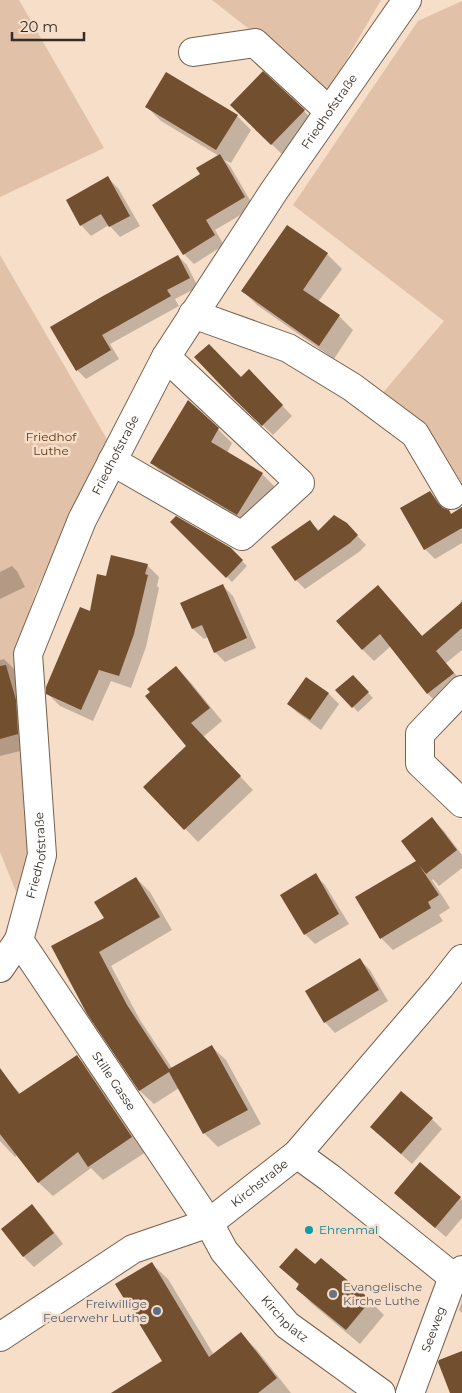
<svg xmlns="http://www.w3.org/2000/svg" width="462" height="1393" viewBox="0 0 462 1393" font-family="Montserrat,sans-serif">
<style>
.green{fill:#e1c1a7}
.shadow{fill:#0003}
.building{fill:#714f2f}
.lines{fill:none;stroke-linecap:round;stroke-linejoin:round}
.minor-casing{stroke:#75604e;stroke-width:30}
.minor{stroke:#fff;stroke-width:28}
.culture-dot{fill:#0f9aa8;stroke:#f6dec9;stroke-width:2}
.worship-dot{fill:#6b7280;stroke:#f6dec9;stroke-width:2}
.service-dot{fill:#5c6f8a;stroke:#f6dec9;stroke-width:2}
.labels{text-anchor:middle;stroke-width:5;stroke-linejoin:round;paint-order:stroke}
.street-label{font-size:12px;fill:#352c24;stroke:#f6dec9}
.park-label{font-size:12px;fill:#5d360e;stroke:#f6dec9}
.culture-label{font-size:12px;fill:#0d838f;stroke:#f6dec9;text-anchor:start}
.worship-label{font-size:12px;fill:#5b616d;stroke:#f6dec9;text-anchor:start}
.service-label{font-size:12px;fill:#4e5e75;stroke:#f6dec9;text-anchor:end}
</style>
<rect width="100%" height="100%" fill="#f6dec9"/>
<path class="green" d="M0 0H19L104 148 0 197Z
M212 0H381L328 91Z
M462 1V487L440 456 381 395 444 321 293 205 418 21Z
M0 255 108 441 36 591 15 660 24 774 28 865 19 899 0 852Z"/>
<path class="shadow" d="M231 105 304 111 318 125 286 158Z
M147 107 237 116 251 130 231 163 224 160 230 166 254 207 215 230 224 245 194 264 184 254 202 175 219 156 161 121Z
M108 178 118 188 140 226 120 237 109 225 91 236 81 225 67 201Z
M287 227 327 254 342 269 318 302 339 316 353 330 334 359 257 305 243 291Z
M178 256 187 265 198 287 175 299 179 306 110 344 119 359 86 379 77 370 52 328Z
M241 379 259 381 292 416 273 435 228 391Z
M218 429 232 443 227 453 262 474 276 488 252 529 166 477 152 463Z
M430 492 439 502 444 510 452 515 462 508V543L435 559 425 549Z
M172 522 230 549 247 566 232 582Z
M310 522 320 531 346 524 366 545 359 552 305 589 296 580Z
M147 565 159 577 157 586 159 588 146 647 131 688 111 681 93 721 60 706 48 694 91 613 107 578Z
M12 566 17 571 25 587 0 599V572Z
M223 586 233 596 256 648 225 662 215 652 208 637 204 639 193 629 182 604Z
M389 598 423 637 462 604 460 602 462 600V650L446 663 462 682 439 705 428 694 391 646 374 661 362 649Z
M4 659 18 673 32 748 0 756V660Z
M179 670 192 684 222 721 203 737 253 790 198 842 145 787 187 746Z
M352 676 373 698 358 712 337 690Z
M306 678 329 694 339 704 321 730 299 714 288 704Z
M432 819 444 831 462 855V868L439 886 433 879 432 880 450 908 439 915 443 921 393 950 381 938 418 862Z
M315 875 325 885 349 924 315 944 305 934Z
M136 878 150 892 172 930 111 966 140 1020 172 1068 212 1047 226 1060 261 1124 218 1147 204 1133 179 1088 154 1104 140 1091 88 1013 53 947 106 918Z
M360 960 370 970 388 1001 335 1033 325 1022 307 992Z
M77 1056 91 1071 146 1152 103 1180 91 1168 53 1196 38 1182 17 1155 15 1157 0 1141V1091L10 1083 21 1094Z
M432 1119 442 1129 412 1164 371 1127Z
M420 1164 462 1200V1218L446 1237 406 1203 395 1193Z
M32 1206 42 1216 63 1244 34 1267 24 1257 3 1229Z
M321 1260 370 1301 384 1315 360 1344 311 1303 297 1288 300 1286 281 1267 316 1266Z
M151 1263 168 1279 214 1355 241 1334 257 1350 291 1393H133L163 1361Z
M462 1301V1313L459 1310Z"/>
<path class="building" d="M263 71 305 110 271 145 230 105Z
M166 72 238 115 216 150 145 107Z
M220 154 245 197 206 220 215 235 183 255 152 205 200 174 196 168Z
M108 176 130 216 109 227 101 214 80 226 66 200Z
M287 225 328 253 303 290 340 315 319 346 241 291Z
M178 255 190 278 167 290 171 296 102 335 111 350 76 371 50 327 103 296Z
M209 344 241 377 249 369 283 405 262 426 234 399 194 357Z
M188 400 219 428 211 442 263 473 237 515 150 463Z
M430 491 438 503 443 508 449 510 451 514 462 507V528L424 550 400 508Z
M334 515 347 523 358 535 350 543 295 581 271 547 310 520 318 531Z
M176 516 231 548 243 560 226 578 170 522Z
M111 555 148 564 145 574 148 575 134 634 119 676 99 670 81 710 46 694V687L80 607 90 611 97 574 106 576Z
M223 584 247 638 214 653 202 625 192 629 180 603Z
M378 585 422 636 462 602V628L436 651 454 673 427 694 380 634 362 650 336 621Z
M6 665 16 700 18 734 0 739V666Z
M176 666 210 708 191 723 241 776 184 830 143 787 186 746 145 696 150 692 147 689Z
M353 675 369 692 352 708 335 690Z
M306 677 329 693 310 720 287 704Z
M432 817 457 850 426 874 419 865 439 895 428 902 431 908 380 939 355 897 416 861 401 841Z
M316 873 339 914 304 935 280 895Z
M136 877 160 917 99 952 127 1005 169 1069 212 1045 248 1110 203 1134 169 1072 139 1091 87 1014 51 946 104 918 94 902Z
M360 958 379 990 324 1023 305 991Z
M77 1055 132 1137 88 1167 78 1152 38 1183 0 1134V1068L19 1094Z
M401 1091 433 1118 401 1154 370 1127Z
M420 1162 461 1197 435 1228 394 1193Z
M32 1204 54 1233 23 1257 1 1229Z
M296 1248 315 1264 321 1258 371 1300 346 1330 296 1289 299 1284 279 1267Z
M152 1262 209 1357 241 1332 277 1378 258 1393H111L162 1361 115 1284Z
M462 1351V1393H450L438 1362 439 1360Z"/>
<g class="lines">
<g class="minor-casing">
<g id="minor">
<path d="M193 52 255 43 329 111"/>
<path d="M193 314 288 348 352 387 415 434 451 495"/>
<path d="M112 461 242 536 300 483 166 357"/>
<path d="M462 690 420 734V763L462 803"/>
<path id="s1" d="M19 940 209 1223 224 1251 287 1325 381 1393"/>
<path id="s2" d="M0 968 19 940 42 855 28 654 82 520 166 357 274 191 407 0"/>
<path d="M297 1154 330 1178 453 1277"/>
<path id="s3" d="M0 1337 133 1249 209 1223 297 1154 440 987 462 959"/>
<path id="s4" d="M410 1393 453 1277 462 1270"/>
</g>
</g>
<use href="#minor" class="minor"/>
</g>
<circle class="culture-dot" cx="309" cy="1230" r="5"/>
<circle class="worship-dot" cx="333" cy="1294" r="5"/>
<circle class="service-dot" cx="157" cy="1311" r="5"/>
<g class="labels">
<g class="street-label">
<text dy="4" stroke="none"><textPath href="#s2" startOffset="946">Friedhofstraße</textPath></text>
<text dy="4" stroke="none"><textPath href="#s2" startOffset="541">Friedhofstraße</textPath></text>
<text dy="4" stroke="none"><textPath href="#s2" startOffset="121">Friedhofstraße</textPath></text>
<text dy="4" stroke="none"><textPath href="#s1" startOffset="170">Stille Gasse</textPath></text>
<text dy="4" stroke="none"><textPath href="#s3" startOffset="304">Kirchstraße</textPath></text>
<text dy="4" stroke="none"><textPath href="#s1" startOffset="464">Kirchplatz</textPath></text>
<text dy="4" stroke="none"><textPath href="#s4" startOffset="68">Seeweg</textPath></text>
</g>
<g class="park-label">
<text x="51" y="441">Friedhof<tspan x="51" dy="14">Luthe</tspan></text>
</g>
<g class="culture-label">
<text x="319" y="1234">Ehrenmal</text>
</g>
<g class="worship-label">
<text x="343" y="1291">Evangelische<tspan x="343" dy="14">Kirche Luthe</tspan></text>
</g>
<g class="service-label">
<text x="147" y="1308">Freiwillige<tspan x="147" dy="14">Feuerwehr Luthe</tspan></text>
</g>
</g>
<path d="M12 32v8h72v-8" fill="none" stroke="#352c24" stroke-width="2.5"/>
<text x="20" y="32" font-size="15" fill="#352c24" stroke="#f6dec9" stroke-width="4" paint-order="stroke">20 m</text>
</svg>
